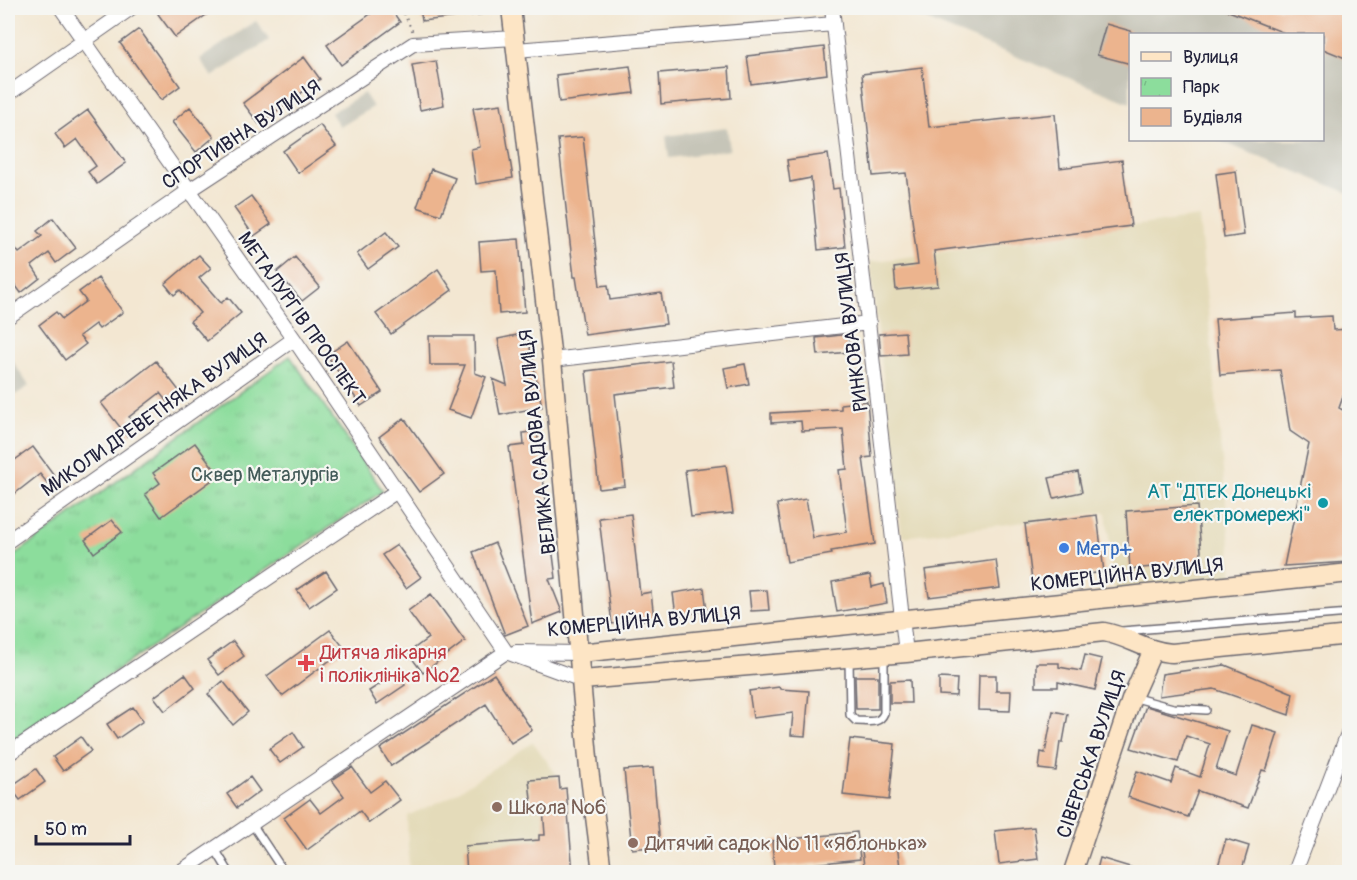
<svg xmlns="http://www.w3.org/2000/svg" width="1357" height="880" viewBox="0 0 1357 880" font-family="Pangolin,sans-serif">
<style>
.built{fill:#e4dbba}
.industrial{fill:#c6c5b8}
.park{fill:url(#park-tufts);stroke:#57806c;stroke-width:1.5}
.building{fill:#ecb48e}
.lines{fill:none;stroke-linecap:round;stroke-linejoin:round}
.lane-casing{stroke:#6b6770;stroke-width:10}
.street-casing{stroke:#6b6770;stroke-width:16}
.secondary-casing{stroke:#6b6770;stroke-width:21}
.path{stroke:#6b6770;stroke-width:2;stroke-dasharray:1.5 4.5;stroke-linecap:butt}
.lane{stroke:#fff;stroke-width:7}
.street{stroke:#fff;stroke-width:14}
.secondary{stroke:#fde5c5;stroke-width:18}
.culture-dot{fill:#0f9aa8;stroke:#f6f6f2;stroke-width:2}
.shop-dot{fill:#3f7fe0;stroke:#f6f6f2;stroke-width:2}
.health-dot{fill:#e0444e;stroke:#f6f6f2;stroke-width:2}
.education-dot{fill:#8d6e63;stroke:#f6f6f2;stroke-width:2}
.labels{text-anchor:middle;stroke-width:4.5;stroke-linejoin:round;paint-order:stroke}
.street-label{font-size:20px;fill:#22223b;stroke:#f6f6f2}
.park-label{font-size:20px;fill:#425a58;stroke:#f6f6f2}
.culture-label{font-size:20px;fill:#0d838f;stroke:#f6f6f2;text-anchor:end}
.shop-label{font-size:20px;fill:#366cbe;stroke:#f6f6f2;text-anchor:start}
.health-label{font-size:20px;fill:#be3a42;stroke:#f6f6f2;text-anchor:start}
.education-label{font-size:20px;fill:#785e54;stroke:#f6f6f2;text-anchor:start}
</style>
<defs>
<pattern id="park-tufts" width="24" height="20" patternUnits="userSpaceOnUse" patternTransform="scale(1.5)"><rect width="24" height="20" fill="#8cdd9c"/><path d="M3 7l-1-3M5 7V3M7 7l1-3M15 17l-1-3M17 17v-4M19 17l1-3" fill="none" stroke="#78bd87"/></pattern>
</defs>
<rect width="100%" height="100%" fill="#f6f6f2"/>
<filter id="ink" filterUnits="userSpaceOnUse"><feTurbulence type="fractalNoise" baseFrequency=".0167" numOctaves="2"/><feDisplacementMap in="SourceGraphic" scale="12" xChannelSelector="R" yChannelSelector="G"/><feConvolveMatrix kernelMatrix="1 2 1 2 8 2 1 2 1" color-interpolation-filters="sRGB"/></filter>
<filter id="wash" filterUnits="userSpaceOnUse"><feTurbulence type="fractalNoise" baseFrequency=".008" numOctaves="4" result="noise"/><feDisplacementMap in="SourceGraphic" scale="24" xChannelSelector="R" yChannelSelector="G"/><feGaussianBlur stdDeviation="1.35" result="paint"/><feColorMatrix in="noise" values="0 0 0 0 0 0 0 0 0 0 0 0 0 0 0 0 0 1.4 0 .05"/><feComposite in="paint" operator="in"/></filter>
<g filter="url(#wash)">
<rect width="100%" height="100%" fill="#f3e7d2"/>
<path class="built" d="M1199 217 1233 577 1116 595 1106 512 902 537 870 262Z
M533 742 559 778 560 788H566L573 872H409L407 816 448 798Z"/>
<path class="industrial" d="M897 8H1349V193L1218 140H1322V34H1130V103Z
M256 21 269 40 212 77 200 59Z
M364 93 373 107 340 127 331 113Z
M727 128 730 150 669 158 666 136Z
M8 354 29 386 15 395 8 384Z"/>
<path class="park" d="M290 356 383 491 8 743V560Z"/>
<g id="blocks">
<path class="building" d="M167 8H216L175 37 158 14Z
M379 8H390L400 22 341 65 327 45Z
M420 8H484V14L422 21Z
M1221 8H1350V60L1323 49V34H1287Z
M1106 24 1131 31V64L1097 55Z
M139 29 180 86 161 100 120 43Z
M824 47 827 74 751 84 747 56Z
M304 57 320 79 259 124 243 103Z
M436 61 444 105 420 110 412 65Z
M630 66 634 93 559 102 556 75Z
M729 67 731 98 661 104 659 73Z
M922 67 929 127 1055 114 1060 168 1122 160 1131 226 934 251 938 286 896 290 894 268 918 265 906 173 873 176 862 74Z
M501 104 513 178 476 184 471 149 480 147 473 108Z
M190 107 214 137 196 152 172 122Z
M88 110 126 163 97 184 88 172 96 166 77 139 65 148 55 134Z
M320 125 336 146 298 173 283 151Z
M583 137 600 286 608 285 610 300 661 293 666 324 585 335 576 277H574L558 139Z
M828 154 833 189 839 188 845 247 818 250 811 178 790 182 787 160Z
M431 169 455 178 441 215 417 207Z
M1236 171 1244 235 1224 238 1216 174Z
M251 196 271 224 254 236 234 208Z
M53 218 76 248 56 263 49 253 32 266 40 278 21 293 8 275V238L19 253 42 236 37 231Z
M386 232 398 247 368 269 357 254Z
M519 239 525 312 499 314 496 270 481 271 479 242Z
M199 255 211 268 199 278 221 303 228 297 241 313 207 341 190 321 200 313 180 290 174 295 165 284Z
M295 257 320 287 302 301 277 272Z
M438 269 452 290 391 334 376 314Z
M98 278 123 312 99 329 95 324 79 336 86 344 65 360 39 325 56 312 62 319 86 301 79 292Z
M1296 313V318L1332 316 1333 330 1350 329V377L1339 408 1350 414V562L1284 566 1309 444 1290 431 1280 370 1220 375 1215 319Z
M905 332 907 354 881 356 879 334Z
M527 333 542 407 500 415 493 379 507 385 498 339Z
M841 335H848L849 352 818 355 816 338Z
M429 336H474L475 373 486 377 471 418 448 410 465 365H430Z
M348 341 382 392 361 406 327 355Z
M156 361 184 397 171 407 160 393 129 417 137 428 127 436 101 403Z
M671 361 674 387 615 394 625 486 599 489 586 371Z
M745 364 749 384 728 388 724 368Z
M867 401 872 457 863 458 875 544 831 551 832 554 787 562 777 504 806 499 813 538 847 532 839 470 847 469 843 429 802 431 801 421 771 423V413L841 409V404Z
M404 418 444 474 419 492 379 437Z
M537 431 556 578 549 579 562 612 532 624 509 447 524 445 523 433Z
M195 443 219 475 161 517 145 494 160 483 153 473Z
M33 447 57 479 49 485 40 474 8 499V474L12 471 8 465Z
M726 465 733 513 691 517 685 470Z
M1078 472 1082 492 1054 498 1049 478Z
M1197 506 1202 563 1130 569 1126 511Z
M631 514 640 594 651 592 654 619 612 624 599 518Z
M1097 515 1104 572 1032 581 1025 524Z
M112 520 122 532 94 553 85 540Z
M495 543 528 626 505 635 473 552Z
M397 545 421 577 406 588 382 555Z
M996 560 1000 588 929 597 925 570Z
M326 571 337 588 309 607 297 590Z
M870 575 872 587 884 584 887 603 837 612 832 582Z
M704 588 707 611 676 616 673 593Z
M767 590 769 610 751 611 749 591Z
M431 594 465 641 423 673 408 653 428 638 408 611Z
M330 630 345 649 282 696 267 676Z
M233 641 244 656 219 675 207 660Z
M1085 655 1102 659 1095 690 1058 682V687H1036V663H1059V667L1081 671Z
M1225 665 1293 693 1289 715 1214 689 1159 696 1162 674Z
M397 673 405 685 377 704 369 691Z
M185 674 195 688 165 711 154 697Z
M494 674 532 730 511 743 486 704 391 766 380 749Z
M979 675H996V691H1011L1010 711 978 710Z
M855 676H878V709H856Z
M939 678 957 679 956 696 939 695Z
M910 680 911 703H890V681Z
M223 681 248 712 233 725 208 694Z
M779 687 780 689 809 691 805 736 791 735 793 713 753 718 749 691Z
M1146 706 1228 731 1216 769 1236 776 1252 725 1278 733 1266 771 1262 770 1248 808 1198 791 1188 817 1128 797 1137 771 1171 783 1176 768 1200 777 1210 744 1186 736 1178 762 1131 748Z
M133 707 143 721 117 739 107 724Z
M1053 711 1068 714 1063 742H1060L1056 771 1039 769 1041 752 1045 753Z
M293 732 303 747 280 763 269 749Z
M81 737 91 751 63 771 53 757Z
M850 739 895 744 889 800 843 795Z
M352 767 370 792 385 781 400 800 369 823 360 811 307 850 284 818 310 799 321 813 344 796 332 780Z
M653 768 660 846 632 849 624 770Z
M36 769 45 782 20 800 10 787Z
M250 777 260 791 237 808 227 794Z
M559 778 560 789 566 788 573 873H548V867L467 873 465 846 539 840V835H545L543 808 532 809 529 780Z
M1034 827 1038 859 999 864 995 831Z
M857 832 860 859 774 868 772 841Z
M1226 839 1249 846 1241 873H1216Z
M897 845 900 867 891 869V873H865L862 851Z
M1100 858 1140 870V873H1096Z"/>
</g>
</g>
<g filter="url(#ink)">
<use href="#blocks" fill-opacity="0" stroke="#6b6770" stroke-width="1.5"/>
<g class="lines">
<g class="lane-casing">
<path id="lane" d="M1122 631 1350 613
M849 660 850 715 856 721C868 721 879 725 884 713V656
M1132 697 1173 708 1206 710
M252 824 284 872
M215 849 229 872"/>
</g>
<g class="street-casing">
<path id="street" d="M61 8 294 339 506 652
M832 8 906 653
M516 50 834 24
M8 94 131 8
M8 317 190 190 413 44 515 38
M552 360 869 323
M8 541 294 339
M506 652 582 680
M516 652 579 653
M8 754 397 491
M180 872 506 652
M1295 872 1350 728"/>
</g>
<g class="secondary-casing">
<path id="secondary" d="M511 8 552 360 589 769 602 872
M579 653 1350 573
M582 680 906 653 1104 632C1128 636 1148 652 1172 653L1350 635
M1073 872 1132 697 1153 650"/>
</g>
<path class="path" d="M401 8 413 32"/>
<use href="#lane" class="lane"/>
<use href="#street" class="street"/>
<use href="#secondary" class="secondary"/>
</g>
</g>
<circle class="culture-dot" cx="1323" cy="503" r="6"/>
<circle class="shop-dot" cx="1064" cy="548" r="6"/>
<path class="health-dot" d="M303 654h6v6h6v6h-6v6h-6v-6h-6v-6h6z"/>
<g class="education-dot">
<circle cx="497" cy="807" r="6"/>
<circle cx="633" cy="843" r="6"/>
</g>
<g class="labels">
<g class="street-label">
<text transform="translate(241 134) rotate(-33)" y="7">СПОРТИВНА ВУЛИЦЯ</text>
<text transform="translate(302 318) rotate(55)" y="7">МЕТАЛУРГІВ ПРОСПЕКТ</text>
<text transform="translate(851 332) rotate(-97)" y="7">РИНКОВА ВУЛИЦЯ</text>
<text transform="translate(154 414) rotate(-35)" y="7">МИКОЛИ ДРЕВЕТНЯКА ВУЛИЦЯ</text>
<text transform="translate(537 442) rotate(-96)" y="7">ВЕЛИКА САДОВА ВУЛИЦЯ</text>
<text transform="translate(1127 574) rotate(-6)" y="7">КОМЕРЦІЙНА ВУЛИЦЯ</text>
<text transform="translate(644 621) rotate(-5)" y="7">КОМЕРЦІЙНА ВУЛИЦЯ</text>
<text transform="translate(1091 754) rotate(-71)" y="7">СІВЕРСЬКА ВУЛИЦЯ</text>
</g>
<g class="park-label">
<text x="265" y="481">Сквер Металургів</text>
</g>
<g class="culture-label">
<text x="1311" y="498">АТ "ДТЕК Донецькі<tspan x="1311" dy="23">електромережі"</tspan></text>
</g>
<g class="shop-label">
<text x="1076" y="555">Метр+</text>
</g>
<g class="health-label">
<text x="320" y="659">Дитяча лікарня<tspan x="320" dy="23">і поліклініка №2</tspan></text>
</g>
<g class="education-label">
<text x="509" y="814">Школа №6</text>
<text x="645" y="850">Дитячий садок № 11 «Яблонька»</text>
</g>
</g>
<rect width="1357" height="880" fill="none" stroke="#f6f6f2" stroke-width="30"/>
<rect x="1129" y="33" width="195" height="108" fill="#f6f6f2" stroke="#a1a1a9" stroke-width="1.5"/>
<rect x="1141" y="52" width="30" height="9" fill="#fde5c5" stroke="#a1a1a9" stroke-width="1.5"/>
<text x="1183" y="63" font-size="18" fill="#22223b">Вулиця</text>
<rect x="1141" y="78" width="30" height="18" fill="url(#park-tufts)" stroke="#a1a1a9" stroke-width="1.5"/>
<text x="1183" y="93" font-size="18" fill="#22223b">Парк</text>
<rect x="1141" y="108" width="30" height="18" fill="#ecb48e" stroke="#a1a1a9" stroke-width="1.5"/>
<text x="1183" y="123" font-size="18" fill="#22223b">Будівля</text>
<path d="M36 835v9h94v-9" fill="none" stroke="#22223b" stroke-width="3"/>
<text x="45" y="835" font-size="18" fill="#22223b" stroke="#f6f6f2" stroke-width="4.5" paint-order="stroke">50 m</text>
</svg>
